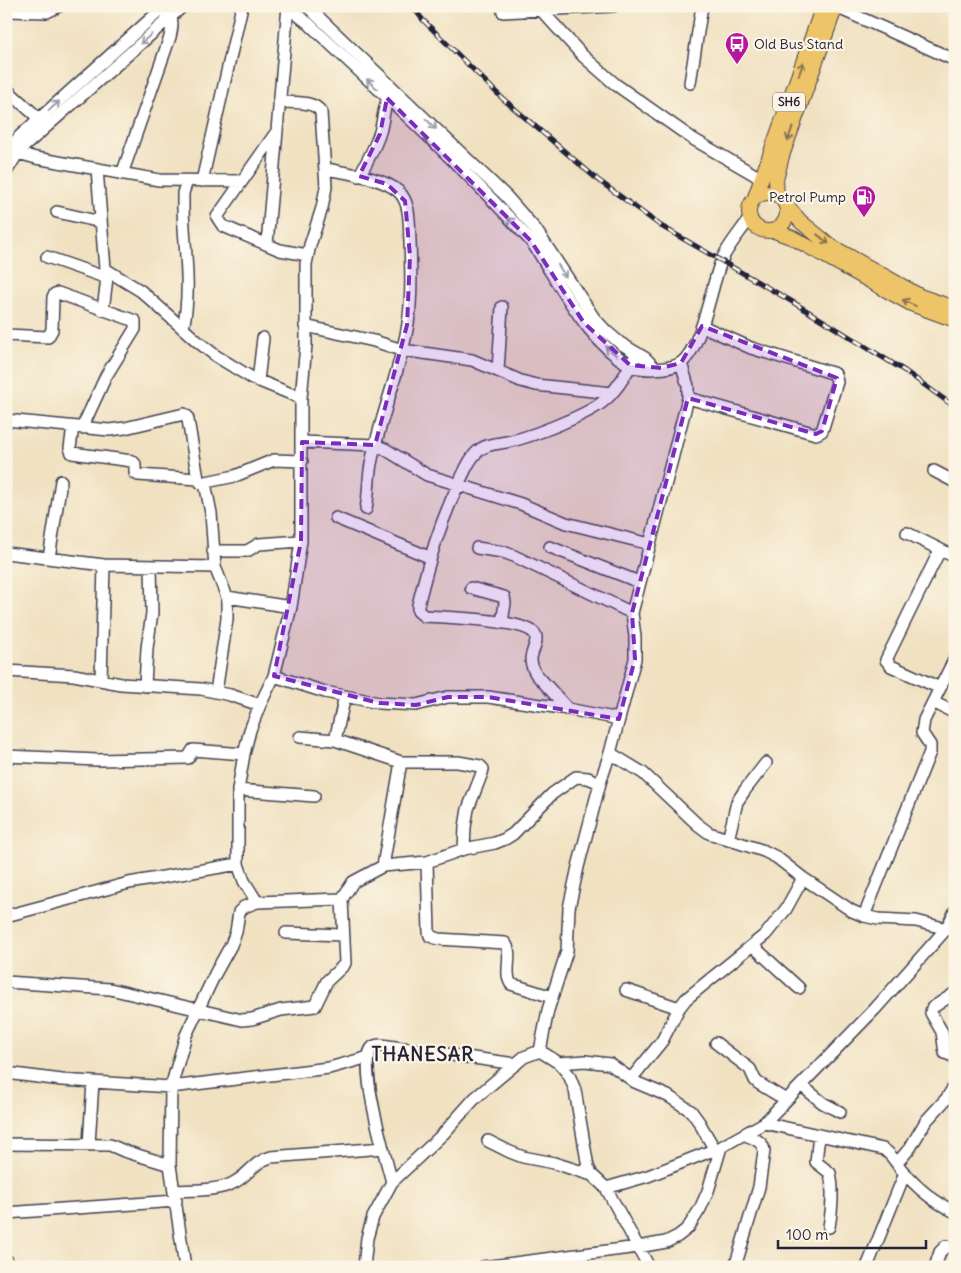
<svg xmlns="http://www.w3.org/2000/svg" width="961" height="1273" viewBox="0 0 961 1273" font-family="Delius,sans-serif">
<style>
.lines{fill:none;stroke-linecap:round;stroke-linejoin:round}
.minor-casing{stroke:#413f4f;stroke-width:14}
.major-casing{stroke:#413f4f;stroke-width:16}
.minor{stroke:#fff;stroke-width:11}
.major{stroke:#eec469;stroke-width:14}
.rail-casing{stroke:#22223b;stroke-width:5}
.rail{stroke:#fcf5e5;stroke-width:3;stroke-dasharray:9;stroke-linecap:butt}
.oneway{stroke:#9c9ca7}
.oneway2{stroke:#887352}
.marked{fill:#7b2cbf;fill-opacity:0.2;stroke:#7b2cbf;stroke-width:4;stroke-dasharray:10 6;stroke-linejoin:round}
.labels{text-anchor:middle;stroke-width:4.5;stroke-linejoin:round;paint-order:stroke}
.shield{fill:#fcf5e5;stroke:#63616e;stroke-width:1}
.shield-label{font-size:12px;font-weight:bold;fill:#22223b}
.poi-label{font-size:14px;fill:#22223b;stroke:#fcf5e5;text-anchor:start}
.district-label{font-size:19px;font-weight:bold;letter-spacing:1px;fill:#22223b;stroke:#fcf5e5}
</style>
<rect width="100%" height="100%" fill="#fcf5e5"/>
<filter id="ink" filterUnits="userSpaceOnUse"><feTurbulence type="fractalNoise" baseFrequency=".02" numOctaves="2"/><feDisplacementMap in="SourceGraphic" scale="10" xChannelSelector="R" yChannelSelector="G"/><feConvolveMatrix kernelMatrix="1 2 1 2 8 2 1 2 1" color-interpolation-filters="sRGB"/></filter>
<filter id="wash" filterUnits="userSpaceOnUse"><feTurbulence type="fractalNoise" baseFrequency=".0096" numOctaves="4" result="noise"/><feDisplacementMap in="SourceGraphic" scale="20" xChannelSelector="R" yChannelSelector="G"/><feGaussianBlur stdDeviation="1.12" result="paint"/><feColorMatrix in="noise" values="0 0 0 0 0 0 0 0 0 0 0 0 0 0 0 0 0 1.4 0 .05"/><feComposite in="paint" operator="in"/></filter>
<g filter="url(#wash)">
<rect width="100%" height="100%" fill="#f0e1c1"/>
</g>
<g filter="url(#ink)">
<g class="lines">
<g class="minor-casing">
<path id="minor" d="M286 6 308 23C383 94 460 163 529 239 537 248 543 260 550 271 572 305 593 343 629 365 640 371 670 370 681 363 702 348 711 286 721 262 726 248 741 231 750 218
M307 6 506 196 536 230 594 318 606 331 620 343 645 358 655 368
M836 7 955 60
M541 10 583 56 615 84 693 139 762 179
M6 11 47 12 59 6
M503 12 613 6
M690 83 702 6
M6 89 44 123
M275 134 217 217 223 226 280 250 307 255
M9 148 18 153 36 158 159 180 242 181
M6 152 21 135 165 6
M97 169 105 269 141 291 197 341 216 356 252 378 301 398
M326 169C347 173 381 177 398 191 411 202 409 225 410 241 411 269 412 297 408 324 400 372 380 417 371 464 368 479 369 494 366 509
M6 172 19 151 183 6
M122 174 170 37C172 28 174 20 168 13
M359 176C367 162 375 148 380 132 384 119 383 106 390 94
M202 181 242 6
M57 212 101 222
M267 244 288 6
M47 257 107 278
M103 310 107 278 106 271
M305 326 374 341 402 350 472 360 521 381 536 385 612 393
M183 328C192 289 184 247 183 208V193L187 181
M6 335 48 337 52 330 53 297 55 294 58 293 135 321V329L106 376 82 428
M498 371 502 307
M258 381 263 338
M688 398 816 434 822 431 837 382 835 374 832 373 751 348 702 326
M6 420 109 430 125 428 184 414 187 416 188 420 198 479 201 483 235 476 274 460 302 461
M73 427 70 448 72 453 132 461 135 464V473L138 475 198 479
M302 442 375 445 385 449 427 475 521 504 566 523 650 544
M934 471 955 482
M205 483 211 513 215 567 227 597V619L216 692
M336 518 429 557
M907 533 955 557
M550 547 639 582
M477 548 503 552 514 556 632 613
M940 550 886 660 891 666 940 688
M213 551H247L259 544 301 541
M6 553 104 565 215 567
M49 558 61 481
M471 588 504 597 505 603 502 623
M227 597 291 607
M6 671 74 675 121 684 201 689 230 695 260 705
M274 676 325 692 379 703 416 705 448 697H488L568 709 619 719
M101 680 104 565
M145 686 147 648 152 613 151 566
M933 702 955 713
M568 709 536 674C533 669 531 665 531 659 531 652 540 639 534 633 523 620 443 617 424 616L418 611V605C429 561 439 525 459 483 464 473 468 461 476 453 485 443 499 444 511 441 533 436 590 414 605 400 619 388 629 369 637 353
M300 737 335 740 401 762H458L480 766 483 769 482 773 468 809 465 827 464 849
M335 740 345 696
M610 753 643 773 697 824 709 833 764 851 776 857 803 878 852 911 864 916 878 919 916 921 955 931
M6 756 98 760 188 758 193 750 244 754
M238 790 314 796
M728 840 737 802 745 790 766 763
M427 862 429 932 430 936 438 939 505 943C514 954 503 972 511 984L552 997
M383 866 401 762
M257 902 342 899 353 882 383 866 427 862 464 849 495 843 505 839 513 834 552 794 576 777 588 778 600 783
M6 916 129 883 238 864
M864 916 930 752V745L922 733 924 720 955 658
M286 933 343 935
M753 946 799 988
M6 982 110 989 242 1020 252 1019 281 1010 315 1006 327 981 344 965 345 963 342 899
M626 990 679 1008
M955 993 932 1008 931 1013 942 1032 945 1053 955 1057
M716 1043 750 1069 755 1080 758 1083 786 1100
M559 1063 585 1061 610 1064 635 1082 668 1096 691 1111 699 1122 715 1150
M6 1073 62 1080 171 1087 329 1068 369 1057
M631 1079 662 1041 679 1008 686 999 766 934 786 909 803 878
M801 1085 823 1103 840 1112
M764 1123 883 1149C892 1154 895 1162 901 1169 916 1187 934 1202 955 1212
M819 1135 816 1162 830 1173C834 1191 832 1209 829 1227
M488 1141 510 1152 523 1157 554 1163 592 1175
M6 1144 110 1145 124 1151 170 1165
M89 1144 93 1082
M897 1163 910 1148 926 1121 947 1098 955 1085
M392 1182C387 1163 356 1059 373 1047 375 1045 378 1045 381 1045L516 1064
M606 1188 648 1176 721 1147 764 1123 875 1009 947 928 955 911
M175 1191C191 1190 219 1191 233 1183 248 1176 253 1162 271 1157L383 1148
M6 1213 176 1201
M185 1267 170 1165 171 1087 186 1035 215 974 231 945 236 932 239 912 244 907 257 902 244 881 238 864V790L244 754 250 730 260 705 274 676 291 607 301 541V398L306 345V264L310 245 322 208 326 187 321 112C314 100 291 103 279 102
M364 1267 367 1238 373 1217 392 1182 443 1134 475 1098 524 1057 540 1051
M483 1267 638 1247 666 1242 678 1236 688 1228 700 1209 708 1191 721 1147
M649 1267 606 1188 592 1175 588 1167 575 1090 569 1075 559 1063 540 1051 548 1010 567 951 569 908 578 867 600 783 610 753 635 659V637L632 613 688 398V386L681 363
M735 1267 759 1187 764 1151C763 1141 754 1139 746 1135
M867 1267 905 1173
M935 1267 940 1252 946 1246 955 1248"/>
</g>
<g class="major-casing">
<path id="major" d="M749 212a19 19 0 1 1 38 0a19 19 0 1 1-38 0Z
M777 195 776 180 782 156 836 6
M755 197 823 6
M787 206 801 222 831 246 920 296 955 308
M774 231 793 238 911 304 955 320
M6 1261 7 1267"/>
</g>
<use href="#minor" class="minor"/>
<use href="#major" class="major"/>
<g class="rail-casing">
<path id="rail" d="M412 6 423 20 502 98 598 180 661 226 791 301 905 371 955 407"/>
</g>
<use href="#rail" class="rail"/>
</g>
<defs><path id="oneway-shaft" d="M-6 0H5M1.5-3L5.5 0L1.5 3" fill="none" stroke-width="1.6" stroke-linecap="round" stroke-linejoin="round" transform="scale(1.25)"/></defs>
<g class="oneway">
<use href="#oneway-shaft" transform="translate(146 39) rotate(139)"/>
<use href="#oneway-shaft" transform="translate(372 84) rotate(-137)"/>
<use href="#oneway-shaft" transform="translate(54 106) rotate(-42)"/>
<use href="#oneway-shaft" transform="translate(431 124) rotate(44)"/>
<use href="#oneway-shaft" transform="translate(513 223) rotate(-134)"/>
<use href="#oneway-shaft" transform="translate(562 271) rotate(57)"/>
<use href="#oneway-shaft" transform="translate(611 351) rotate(-140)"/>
</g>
<g class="oneway2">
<use href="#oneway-shaft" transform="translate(801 69) rotate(-71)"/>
<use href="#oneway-shaft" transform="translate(790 134) rotate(110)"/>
<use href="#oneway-shaft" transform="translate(823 239) rotate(38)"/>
<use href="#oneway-shaft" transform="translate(909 303) rotate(-155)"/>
</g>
</g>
<path class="marked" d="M387 98 531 241 584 323 630 365 661 368 681 363 702 326 837 378 822 431 816 434 688 398 632 613 635 659 619 719 488 697H448L416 705 379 703 274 676 301 541 302 442 375 445 407 325 410 256 405 201 387 184 359 176 380 134Z"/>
<defs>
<g id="bus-pin" transform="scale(1.25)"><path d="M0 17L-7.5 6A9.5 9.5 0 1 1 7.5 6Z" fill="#b5179e" stroke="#fcf5e5"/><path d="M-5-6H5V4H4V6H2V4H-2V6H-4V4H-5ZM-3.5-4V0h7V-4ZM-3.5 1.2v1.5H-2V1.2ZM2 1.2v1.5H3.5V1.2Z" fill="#fff"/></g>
<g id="fuel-pin" transform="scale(1.25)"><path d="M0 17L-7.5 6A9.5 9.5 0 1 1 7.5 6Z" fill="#b5179e" stroke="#fcf5e5"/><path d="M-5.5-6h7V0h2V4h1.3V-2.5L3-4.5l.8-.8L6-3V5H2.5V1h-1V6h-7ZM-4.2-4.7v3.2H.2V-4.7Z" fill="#fff"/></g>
</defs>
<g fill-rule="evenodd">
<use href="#bus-pin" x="737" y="44"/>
<use href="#fuel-pin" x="864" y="197"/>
</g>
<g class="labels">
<rect class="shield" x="773" y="92.5" width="32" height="19" rx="4"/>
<g class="shield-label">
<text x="789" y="106">SH6</text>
</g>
<g class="poi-label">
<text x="754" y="49">Old Bus Stand</text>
<text x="846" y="202" text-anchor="end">Petrol Pump</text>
</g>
<g class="district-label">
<text x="423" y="1061">THANESAR</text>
</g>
</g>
<rect width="961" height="1273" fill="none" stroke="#fcf5e5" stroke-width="25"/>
<path d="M778 1240v8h148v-8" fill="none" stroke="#22223b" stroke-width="2.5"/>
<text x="786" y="1240" font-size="15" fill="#22223b" stroke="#fcf5e5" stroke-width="4" paint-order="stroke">100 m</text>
</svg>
